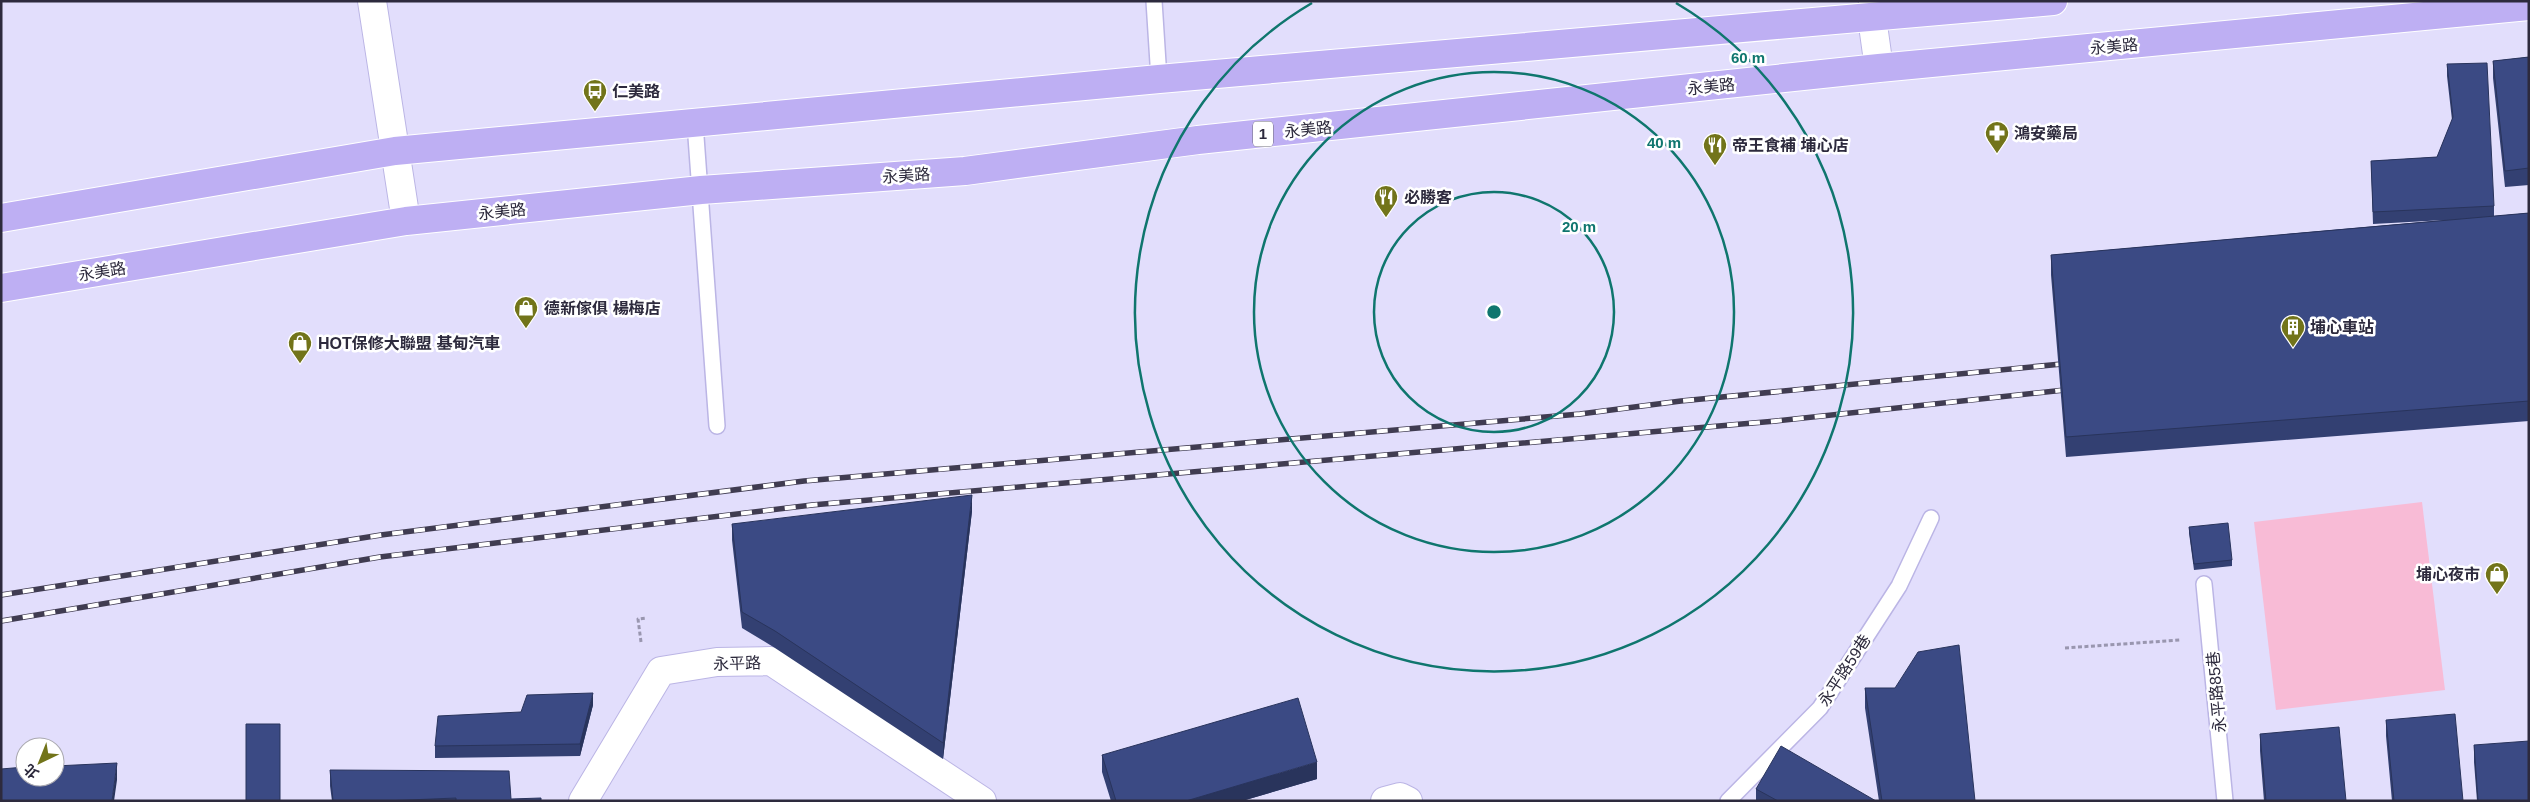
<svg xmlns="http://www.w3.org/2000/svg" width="2530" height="802" viewBox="0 0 2530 802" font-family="Arial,'Noto Sans TC',sans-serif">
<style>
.green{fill:#f8bbd6}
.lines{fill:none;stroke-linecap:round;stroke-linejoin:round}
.lane-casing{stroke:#bbb5e5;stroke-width:18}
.street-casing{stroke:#bbb5e5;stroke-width:30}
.primary-casing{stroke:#fff;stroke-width:30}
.path{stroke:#9996af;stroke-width:3;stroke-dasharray:4 2.5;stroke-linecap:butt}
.lane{stroke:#fff;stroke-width:15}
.street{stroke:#fff;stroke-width:28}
.primary{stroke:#beaff3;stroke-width:28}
.rail-casing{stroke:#403c51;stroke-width:5.5}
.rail{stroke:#fff;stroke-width:4;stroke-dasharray:11;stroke-linecap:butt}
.wall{fill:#334072}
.shaded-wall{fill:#29345c}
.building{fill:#3b4a84;stroke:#29345c}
.ring{fill:none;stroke:#0f766e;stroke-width:2.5}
.labels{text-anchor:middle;stroke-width:5;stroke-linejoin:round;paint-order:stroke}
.shield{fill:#fff;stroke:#6c6a77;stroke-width:1}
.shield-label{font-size:15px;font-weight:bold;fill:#2d2a3d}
.street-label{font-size:16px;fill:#2d2a3d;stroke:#fff}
.poi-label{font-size:16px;font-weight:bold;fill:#2d2a3d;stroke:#fff;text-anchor:start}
.centre{fill:#0f766e;stroke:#fff;stroke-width:2.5}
.ring-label{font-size:15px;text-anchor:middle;font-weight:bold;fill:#0f766e;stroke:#fff;stroke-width:5;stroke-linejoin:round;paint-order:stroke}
</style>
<rect width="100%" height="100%" fill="#e2defc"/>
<path class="green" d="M2422 502 2445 690 2276 710 2254 522Z"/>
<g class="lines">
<g class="lane-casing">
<path id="lane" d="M1154 1 1159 79
M695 123 717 426
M2204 584 2225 801
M1728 801 1820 708 1899 586 1931 518"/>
</g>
<g class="street-casing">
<path id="street" d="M372 1 406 221
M1873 1 1872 18 1879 68
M583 801 661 671 717 662 771 661 982 801
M1385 801 1400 797 1408 801"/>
</g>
<g class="primary-casing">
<path id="primary" d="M1 218 395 151 1159 79 2053 1
M1 288 406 221 701 190 965 171 1198 140 1879 68 2529 6"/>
</g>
<path class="path" d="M641 642 638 619 646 618
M2065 648 2180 640"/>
<use href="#lane" class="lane"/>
<use href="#street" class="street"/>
<use href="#primary" class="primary"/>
<g class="rail-casing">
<path id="rail" d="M1 595 381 535 804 481 1580 414 1681 401 2072 363
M1 621 380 557 812 505 1776 421 2074 389"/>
</g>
<use href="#rail" class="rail"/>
</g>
<path class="wall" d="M2529 57V185L2505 187 2493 78V61Z
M2447 64 2494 206V216L2529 213V421L2066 457 2051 275V255L2445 220 2373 224 2371 161 2437 157 2452 120 2447 76Z
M972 511 943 759 775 648 742 628 732 540V524Z
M2189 527 2232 560V566L2194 570 2189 533Z
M1865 688 1975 801H1879L1865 708Z
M593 705 580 756 435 758V746L521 712Z
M2386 720 2463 801H2392L2386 736Z
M2260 734 2346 801H2264L2260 751Z
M2474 745 2529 801H2477L2474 762Z
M1102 755 1317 779 1242 801H1111L1102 772Z
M330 770 511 799 541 801H332L330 786Z
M1756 789 1876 801H1756Z"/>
<path class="shaded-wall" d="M972 495V511L943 759V743Z
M593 693V705L580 756V744Z
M1317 762V779L1242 801H1186Z
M117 763V780L114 801H112Z"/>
<path class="building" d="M2529 57V168L2505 171 2493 61Z
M2487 63 2494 206 2373 212 2371 161 2437 157 2453 117 2447 64Z
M2529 213V401L2066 437 2051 255Z
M972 495 943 743 775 631 742 612 732 524Z
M2228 523 2232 560 2194 564 2189 527Z
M1959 645 1975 801H1882L1865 688H1895L1918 652Z
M593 693 580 744 435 746 438 716 521 712 527 695Z
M1298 698 1317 762 1186 801H1116L1102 755Z
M2455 714 2463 801H2394L2386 720Z
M246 724H280V801H246Z
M2339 727 2346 801H2266L2260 734Z
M2529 741V801H2478L2474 745Z
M1781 746 1876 801H1778L1756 789Z
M117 763 112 801H1V769L25 767V777H55V766Z
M330 770 509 771 511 799 541 798V801H456V798L384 801H333Z"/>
<g class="ring">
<circle cx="1494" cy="312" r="120"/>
<circle cx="1494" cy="312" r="240"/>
<path d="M1676 3A359 359 0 1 1 1312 3"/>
</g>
<defs>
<g id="bus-pin" transform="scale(1.25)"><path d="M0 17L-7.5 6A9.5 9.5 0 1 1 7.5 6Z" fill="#72741a" stroke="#fff"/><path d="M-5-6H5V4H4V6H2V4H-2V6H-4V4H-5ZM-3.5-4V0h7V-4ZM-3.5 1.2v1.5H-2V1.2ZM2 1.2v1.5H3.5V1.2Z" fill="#fff"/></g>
<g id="pharmacy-pin" transform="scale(1.25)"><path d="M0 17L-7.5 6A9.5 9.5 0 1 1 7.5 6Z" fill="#72741a" stroke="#fff"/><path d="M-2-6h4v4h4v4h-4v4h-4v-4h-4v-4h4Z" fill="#fff"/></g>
<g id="restaurant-pin" transform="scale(1.25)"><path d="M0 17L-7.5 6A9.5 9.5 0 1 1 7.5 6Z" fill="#72741a" stroke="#fff"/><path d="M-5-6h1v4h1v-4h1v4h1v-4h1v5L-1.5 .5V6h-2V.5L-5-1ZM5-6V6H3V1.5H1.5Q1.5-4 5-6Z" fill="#fff"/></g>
<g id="shop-pin" transform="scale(1.25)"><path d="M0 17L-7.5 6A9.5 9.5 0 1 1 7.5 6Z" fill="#72741a" stroke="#fff"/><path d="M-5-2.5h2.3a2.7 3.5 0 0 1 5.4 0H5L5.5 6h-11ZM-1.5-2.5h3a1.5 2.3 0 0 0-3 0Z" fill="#fff"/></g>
<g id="building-pin" transform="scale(1.25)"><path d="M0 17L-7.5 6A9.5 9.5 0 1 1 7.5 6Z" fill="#72741a" stroke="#fff"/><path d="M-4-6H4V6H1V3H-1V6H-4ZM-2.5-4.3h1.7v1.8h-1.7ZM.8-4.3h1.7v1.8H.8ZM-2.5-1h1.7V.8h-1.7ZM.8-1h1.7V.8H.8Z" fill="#fff"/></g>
</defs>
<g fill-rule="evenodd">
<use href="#bus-pin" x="595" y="91"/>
<use href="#pharmacy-pin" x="1997" y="133"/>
<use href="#restaurant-pin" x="1715" y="145"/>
<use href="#restaurant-pin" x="1386" y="197"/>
<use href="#shop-pin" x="526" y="308"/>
<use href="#building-pin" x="2293" y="327"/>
<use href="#shop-pin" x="300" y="343"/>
<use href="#shop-pin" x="2497" y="574"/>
</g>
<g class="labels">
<rect class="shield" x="1253" y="121.5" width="20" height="25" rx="4"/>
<g class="shield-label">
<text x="1263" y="139">1</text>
</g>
<g class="street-label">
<text transform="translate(2114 46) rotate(-5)" y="6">永美路</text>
<text transform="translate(1711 86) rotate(-6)" y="6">永美路</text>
<text transform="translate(1308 129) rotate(-6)" y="6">永美路</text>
<text transform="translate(906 175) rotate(-4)" y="6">永美路</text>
<text transform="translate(502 211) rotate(-6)" y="6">永美路</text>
<text transform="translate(102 271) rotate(-9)" y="6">永美路</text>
<text transform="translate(737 663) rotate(-2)" y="6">永平路</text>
<text transform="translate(1844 670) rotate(-57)" y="6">永平路59巷</text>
<text transform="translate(2216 692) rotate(-95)" y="6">永平路85巷</text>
</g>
<g class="poi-label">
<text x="612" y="97">仁美路</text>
<text x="2014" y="139">鴻安藥局</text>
<text x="1732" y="151">帝王食補 埔心店</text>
<text x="1404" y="203">必勝客</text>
<text x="544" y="314">德新傢俱 楊梅店</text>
<text x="2310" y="333">埔心車站</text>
<text x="318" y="349">HOT保修大聯盟 基甸汽車</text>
<text x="2480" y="580" text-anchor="end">埔心夜市</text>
</g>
</g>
<circle cx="1494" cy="312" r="8" class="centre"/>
<g class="ring-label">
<text x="1748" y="63">60 m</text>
<text x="1664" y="148">40 m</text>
<text x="1579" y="232">20 m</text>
</g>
<rect width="2530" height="802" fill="none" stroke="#2d2a3d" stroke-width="5"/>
<g transform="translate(40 762) rotate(223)"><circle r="24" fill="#ffffff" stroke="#abaab1"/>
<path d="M0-4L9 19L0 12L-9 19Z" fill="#72741a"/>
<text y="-8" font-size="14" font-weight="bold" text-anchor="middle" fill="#2d2a3d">北</text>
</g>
</svg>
